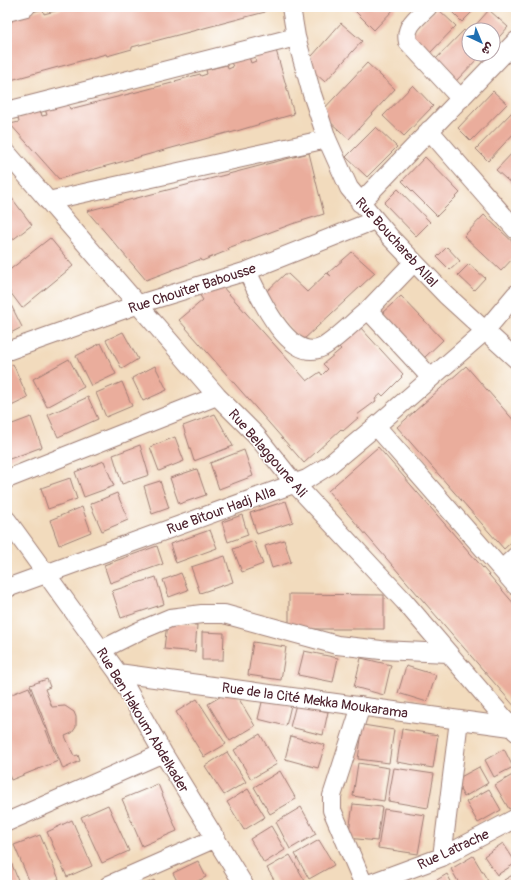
<svg xmlns="http://www.w3.org/2000/svg" width="523" height="892" viewBox="0 0 523 892" font-family="Pangolin,'Playpen Sans Arabic',sans-serif">
<style>
.building{fill:#eaad9c}
.lines{fill:none;stroke-linecap:round;stroke-linejoin:round}
.street-casing{stroke:#9e7d74;stroke-width:20}
.street{stroke:#fff;stroke-width:18}
.labels{text-anchor:middle;stroke-width:3;stroke-linejoin:round;paint-order:stroke}
.street-label{font-size:14px;fill:#4a1f2b;stroke:#fff}
</style>
<rect width="100%" height="100%" fill="#fff"/>
<filter id="ink" filterUnits="userSpaceOnUse"><feTurbulence type="fractalNoise" baseFrequency=".025" numOctaves="2"/><feDisplacementMap in="SourceGraphic" scale="8" xChannelSelector="R" yChannelSelector="G"/><feConvolveMatrix kernelMatrix="1 2 1 2 8 2 1 2 1" color-interpolation-filters="sRGB"/></filter>
<filter id="wash" filterUnits="userSpaceOnUse"><feTurbulence type="fractalNoise" baseFrequency=".012" numOctaves="4" result="noise"/><feDisplacementMap in="SourceGraphic" scale="16" xChannelSelector="R" yChannelSelector="G"/><feGaussianBlur stdDeviation="0.9" result="paint"/><feColorMatrix in="noise" values="0 0 0 0 0 0 0 0 0 0 0 0 0 0 0 0 0 1.4 0 .05"/><feComposite in="paint" operator="in"/></filter>
<g filter="url(#wash)">
<rect width="100%" height="100%" fill="#f2dbbd"/>
<g id="blocks">
<path class="building" d="M70 7H263L265 12 132 47V49L107 56 106 54 7 81V23L12 22 11 18 43 9 44 14Z
M351 7H396L374 30Z
M447 7H477L462 22Z
M437 8 456 26 430 53 411 35Z
M489 10 508 27 493 44V30H476L473 28Z
M341 23 362 41 325 82 305 64Z
M464 30 469 35V54H482L455 82 433 62Z
M276 50 294 114 230 133V132L59 179 10 124 19 122 18 118 40 109 42 116 47 115 45 109 67 101 70 109 176 82 175 81 200 74 201 76 207 74 206 70 227 65 228 69 233 67 231 62 249 57 251 63 256 61 254 55Z
M367 63 395 89 349 139 320 113Z
M413 85 433 106 404 136 383 116Z
M493 91 507 104 471 141 458 128Z
M515 109 516 131 488 161 476 149Z
M376 127 397 147 367 177 346 157Z
M516 149V188L496 170Z
M309 153 324 214 292 224 228 248 229 250 202 261 201 259 146 280 87 211Z
M425 157 460 193 437 216 402 181Z
M398 189 430 222 416 236 384 203Z
M11 197 32 225 7 244V200Z
M484 215 516 245V255L501 271 464 236Z
M50 238 73 266 22 308 7 288V272Z
M447 247 460 261 450 270 437 257Z
M352 252 375 273 302 341 281 318 266 292 285 274H288L307 292 327 273 331 276 328 273Z
M469 264 485 278 474 290 458 275Z
M220 284 307 381 320 372 322 375 328 369 323 364 341 349 339 347 360 327 403 374 401 376 402 377 383 396 381 394 375 399 376 401 357 415 359 417 343 431 341 429 304 463 179 320 203 300 199 294Z
M401 296 443 340 424 358 382 313Z
M7 297 22 327 7 335Z
M123 332 138 359 122 369 106 340Z
M101 343 116 374 91 386 76 356Z
M69 359 84 387 47 407 33 379Z
M13 364 28 398 7 408V367Z
M155 366 167 390 143 401 132 378Z
M466 366 516 423V538L504 549 397 427Z
M122 382 132 406 106 417 96 393Z
M88 397 98 419 58 437 48 415Z
M215 414 233 446 194 461 183 426Z
M31 417 42 447 7 460V426Z
M175 437 184 461 159 471 150 447Z
M140 445 149 475 122 484 113 455Z
M378 447 516 606V708L328 491Z
M244 450 253 476 219 489 210 463Z
M104 461 114 486 84 497 75 472Z
M197 469 206 495 179 504 170 478Z
M70 478 77 499 48 509 41 488Z
M160 481 169 508 152 514 144 486Z
M117 493 128 520 102 531 90 504Z
M286 501 293 522 257 534 250 513Z
M82 507 91 532 59 545 50 520Z
M242 515 248 535 228 542 222 522Z
M210 530 217 548 176 563 170 544Z
M284 540 291 562 272 568 265 546Z
M254 541 263 564 242 572 233 549Z
M157 546 163 564 110 583 104 565Z
M225 556 233 582 200 593 191 567Z
M181 573 188 590 169 597 163 580Z
M156 577 164 604 121 618 112 591Z
M289 594 384 595V629H289Z
M167 623 197 625 195 652 164 649Z
M202 632 224 633 223 660H202Z
M253 642 286 647 281 680 248 675Z
M304 651 338 658 333 682 298 675Z
M361 658 391 665 384 695 354 687Z
M406 666 436 675 427 702 398 693Z
M47 679 50 687 45 689 52 707 65 706 74 712 76 717V727L72 733 65 736 74 756 78 755 80 761 63 769 30 685Z
M29 687 58 761 11 780 7 770V696Z
M233 689 255 726 230 741 208 704Z
M263 698 291 705 286 726 258 719Z
M197 699 226 744 204 757 176 712Z
M296 704 328 712 323 735 290 727Z
M363 725 394 730 389 763 358 759Z
M402 729 438 735 433 768 397 762Z
M260 734 277 764 251 779 234 750Z
M291 736 325 745 318 768 285 759Z
M504 749 513 767 494 777 485 760Z
M227 752 246 782 224 795 205 766Z
M358 763 389 768 384 801 353 796Z
M479 767 488 783 464 797 455 780Z
M394 768 434 774 428 808 388 801Z
M280 771 296 799 270 814 254 787Z
M516 773V805L509 809 495 785Z
M158 784 177 831 142 846 122 799Z
M248 789 265 817 244 830 227 802Z
M489 789 501 810 478 823 466 802Z
M353 804 382 807 377 841 348 838Z
M108 805 129 851 102 863 81 817Z
M301 807 316 834 290 849 276 822Z
M384 809 425 815 418 854 378 848Z
M72 820 92 866 67 877 47 832Z
M271 826 285 850 264 863 250 839Z
M40 835 59 879 46 885H31L14 845Z
M319 840 334 865 309 879 295 854Z
M503 843 516 863 497 875 484 856Z
M7 852 20 885H7Z
M290 855 305 881 298 885H277L267 868Z
M473 856 488 881 490 885H460L451 869Z
M198 861 206 877 189 885H179L173 873Z
M516 873V885H507L504 880Z
M447 874 453 885H431L430 884Z
M154 880 156 885H143Z"/>
</g>
</g>
<g filter="url(#ink)">
<use href="#blocks" fill-opacity="0" stroke="#9e7d74" stroke-width="1"/>
<g class="lines">
<g class="street-casing">
<path id="street" d="M291 7 296 37 312 94 327 139 349 188 390 237 446 295 516 359
M428 7C417 18 404 26 408 42L461 99
M7 12 26 7
M7 111 296 37
M429 130 516 230
M7 153 217 396 256 435 294 483 404 601 516 732
M48 201 327 139
M360 203 516 41
M247 271C258 294 289 365 323 347 337 339 355 320 368 310L431 378
M368 310 414 262
M7 351 139 304 247 271 375 220
M376 426 516 586
M7 479 217 396
M7 520 118 673 163 753 244 885
M502 569 516 556
M7 588 307 479 328 466 376 426 485 331 516 294
M101 650 139 631 170 618 202 614H224L337 645 381 650 448 653
M118 673 511 727
M361 706 332 796V810L364 885
M7 822 163 753
M442 857 459 720
M109 885 216 838
M366 885 442 857 516 818"/>
</g>
<use href="#street" class="street"/>
</g>
</g>
<g class="labels">
<g class="street-label">
<text transform="translate(397 242) rotate(48)" y="5">Rue Bouchareb Allal</text>
<text transform="translate(192 288) rotate(-18)" y="5">Rue Chouiter Babousse</text>
<text transform="translate(268 453) rotate(49)" y="5">Rue Belaggoune Ali</text>
<text transform="translate(221 510) rotate(-20)" y="5">Rue Bitour Hadj Alla</text>
<text transform="translate(315 700) rotate(8)" y="5">Rue de la Cité Mekka Moukarama</text>
<text transform="translate(143 720) rotate(59)" y="5">Rue Ben Hakoum Abdelkader</text>
<text transform="translate(453 849) rotate(-25)" y="5">Rue Latrache</text>
</g>
</g>
<rect width="523" height="892" fill="none" stroke="#fff" stroke-width="24"/>
<g transform="translate(481 42) rotate(136)"><circle r="19" fill="#ffffff" stroke="#b7a5aa"/>
<path d="M0-3L7 15L0 10L-7 15Z" fill="#1f6fb2"/>
<text y="-6" font-size="11" font-weight="bold" text-anchor="middle" fill="#4a1f2b">ش</text>
</g>
</svg>
